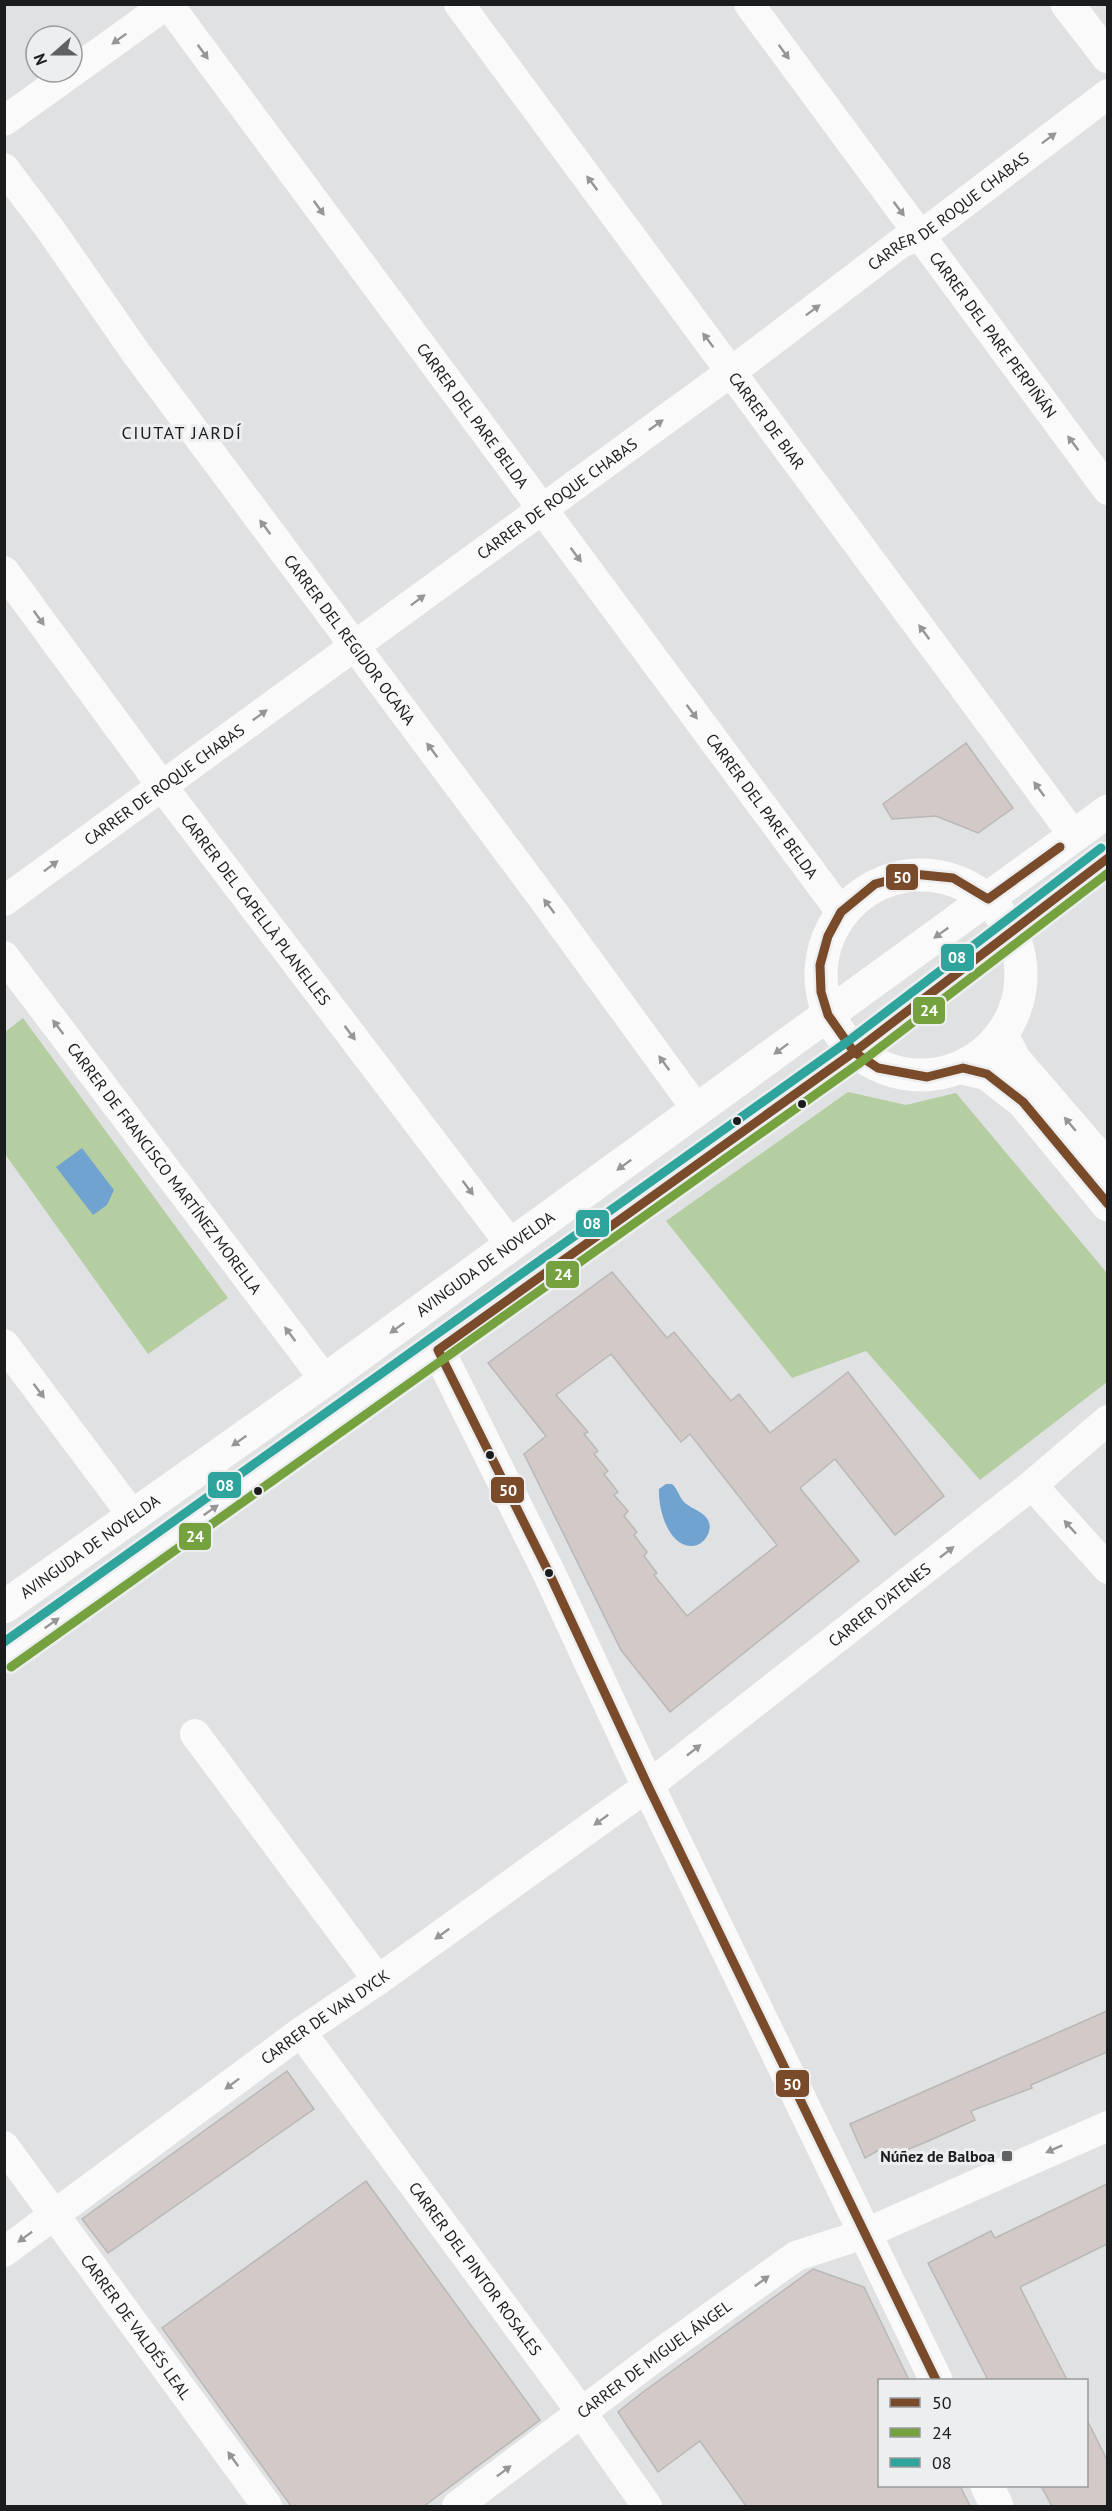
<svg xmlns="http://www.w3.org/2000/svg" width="1112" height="2511" viewBox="0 0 1112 2511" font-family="'PT Sans',sans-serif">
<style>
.green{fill:#b4cea1}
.water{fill:#71a3d1}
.building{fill:#d3c9c7;stroke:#b8b8b8;stroke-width:1.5;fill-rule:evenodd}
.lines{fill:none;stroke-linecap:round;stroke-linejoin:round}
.minor{stroke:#fafafb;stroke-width:30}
.tertiary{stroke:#fafafb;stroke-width:33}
.secondary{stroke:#fafafb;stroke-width:33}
.bus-1-casing{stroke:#eceef0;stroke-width:14}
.bus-2-casing{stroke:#eceef0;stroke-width:14}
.bus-3-casing{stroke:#eceef0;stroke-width:14}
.bus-1{stroke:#7a4b2a;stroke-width:9}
.bus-2{stroke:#75a23e;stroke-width:9}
.bus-3{stroke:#2ea49c;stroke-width:9}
.oneway{fill:#969697}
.bus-dot{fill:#1b1c1d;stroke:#eceef0;stroke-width:2}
.poi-dot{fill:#606162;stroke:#eceef0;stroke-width:2}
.labels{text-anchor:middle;stroke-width:6;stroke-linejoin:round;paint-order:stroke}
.street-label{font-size:16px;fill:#1b1c1d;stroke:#eceef0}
.poi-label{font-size:16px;font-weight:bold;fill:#1b1c1d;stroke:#eceef0;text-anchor:end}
.neighbourhood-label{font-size:18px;letter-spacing:1.5px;fill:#1b1c1d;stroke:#eceef0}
.line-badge{stroke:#eceef0;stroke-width:2}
.badge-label{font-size:16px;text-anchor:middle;font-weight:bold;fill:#fff}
</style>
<rect width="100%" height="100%" fill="#e0e1e2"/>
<path class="green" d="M23 1018 228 1298 148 1354 5 1154 4 1033Z
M848 1092 906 1105 956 1093 1107 1273V1382L980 1480 866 1351 792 1378 666 1221Z"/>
<path class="water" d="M82 1148 114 1190 107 1205 93 1215 56 1167Z
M666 1484H672C678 1489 679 1497 685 1503 692 1509 703 1511 708 1520 714 1531 703 1547 691 1546 667 1545 658 1507 659 1489Z"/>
<path class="building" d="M966 743 1013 808 978 833 936 816 892 819 883 804Z
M612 1272 667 1338 674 1332 731 1401 739 1394 770 1433 848 1372 944 1496 895 1535 835 1459 800 1488 859 1561 670 1712 621 1650 524 1454 546 1436 488 1363ZM611 1354 681 1442 690 1434 777 1545 687 1616 654 1575 657 1573 644 1556 647 1552 634 1535 637 1532 624 1516 628 1511 614 1495 618 1492 604 1474 608 1471 594 1454 598 1451 584 1434 588 1432 556 1395Z
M1107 2011V2052L1031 2085 1032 2088 971 2111 975 2120 933 2139 883 2160 879 2150 865 2158 850 2124Z
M287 2071 314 2109 108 2253 82 2219Z
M366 2181 540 2420 424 2506H291L162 2328Z
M1107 2184V2244L1020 2287 1067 2380H988L928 2263 991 2231 995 2238Z
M813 2269 864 2287 909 2380H879V2486H960L970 2506H746L700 2441 658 2472 631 2432 618 2412 643 2392Z
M1086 2418 1107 2460V2506H1052L1041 2486H1086Z"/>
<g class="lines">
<g class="minor">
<path id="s1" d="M168 4 841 912"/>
<path id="s2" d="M459 4 1074 836"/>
<path id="s3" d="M749 4 1108 490"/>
<path d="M4 121 167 4"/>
<path id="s4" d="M4 168 50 229 136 353 536 889 698 1111"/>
<path id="s5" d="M4 571 162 786 511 1245"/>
<path id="s6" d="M4 901 743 363 902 242 919 237 1108 94"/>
<path id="s7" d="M4 956 325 1380"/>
<path d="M4 1344 133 1516"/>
<path d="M1032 1485 1108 1569"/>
<path d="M195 1734 378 1980"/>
<path id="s8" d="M301 2032 582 2413 647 2506"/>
<path id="s9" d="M4 2146 267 2506"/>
<path id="s10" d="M4 2252 301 2032 378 1980 648 1786 1032 1485 1108 1420"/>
<path id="s11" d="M457 2506 659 2354 796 2256 864 2234 1108 2126"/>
</g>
<path class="tertiary" d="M1067 4 1108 57
M1003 1036 1014 1059 1108 1168
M963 1068 987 1074 1023 1102 1108 1205
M438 1350 549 1573 648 1786 936 2380
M987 2486 997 2506"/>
<g class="secondary">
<circle cx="921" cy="975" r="100"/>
<path id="s12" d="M4 1607 325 1380 1108 811"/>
<path d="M4 1657 854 1052 1108 858"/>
</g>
<g class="bus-1-casing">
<path id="bus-1" d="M1060 847 988 899 953 878 913 874 875 884 841 912 828 936 820 965 821 992 828 1015 854 1052 878 1068 927 1077 963 1068 987 1074 1023 1102 1108 1204
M936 2380 648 1786 549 1573 438 1350 854 1052 1108 858"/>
</g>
<g class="bus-2-casing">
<path id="bus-2" d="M11 1667 861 1062 1108 873"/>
</g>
<g class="bus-3-casing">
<path id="bus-3" d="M4 1642 847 1042 1101 848"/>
</g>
<use href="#bus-1" class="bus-1"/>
<use href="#bus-2" class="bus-2"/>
<use href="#bus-3" class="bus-3"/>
</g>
<defs><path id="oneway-solid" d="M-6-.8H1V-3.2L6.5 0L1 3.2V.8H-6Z" transform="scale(1.5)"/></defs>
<g class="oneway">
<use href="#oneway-solid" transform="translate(119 39) rotate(144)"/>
<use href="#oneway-solid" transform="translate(203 52) rotate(54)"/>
<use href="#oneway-solid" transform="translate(784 52) rotate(54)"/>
<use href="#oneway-solid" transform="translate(1049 138) rotate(-37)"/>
<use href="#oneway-solid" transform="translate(592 183) rotate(-127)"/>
<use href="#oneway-solid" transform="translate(319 208) rotate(54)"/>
<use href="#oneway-solid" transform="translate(899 209) rotate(53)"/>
<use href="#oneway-solid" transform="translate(813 310) rotate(-37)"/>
<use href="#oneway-solid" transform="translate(708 340) rotate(-127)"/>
<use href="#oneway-solid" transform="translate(656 425) rotate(-36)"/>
<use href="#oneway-solid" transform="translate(1073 443) rotate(-127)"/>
<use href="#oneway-solid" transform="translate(265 527) rotate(-127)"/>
<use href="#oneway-solid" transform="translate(576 555) rotate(53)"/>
<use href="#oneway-solid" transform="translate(418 600) rotate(-37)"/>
<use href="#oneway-solid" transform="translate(39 618) rotate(54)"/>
<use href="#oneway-solid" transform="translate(924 632) rotate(-126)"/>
<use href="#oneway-solid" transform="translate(692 712) rotate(53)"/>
<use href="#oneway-solid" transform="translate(260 715) rotate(-36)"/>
<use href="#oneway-solid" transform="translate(432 750) rotate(-127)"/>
<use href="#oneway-solid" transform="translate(1039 789) rotate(-126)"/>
<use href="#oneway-solid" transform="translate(51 866) rotate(-37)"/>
<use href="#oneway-solid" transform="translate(549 906) rotate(-127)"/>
<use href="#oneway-solid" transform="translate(941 933) rotate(144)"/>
<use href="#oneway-solid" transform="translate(58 1027) rotate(-127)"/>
<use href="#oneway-solid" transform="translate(350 1033) rotate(53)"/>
<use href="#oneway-solid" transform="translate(781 1049) rotate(143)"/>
<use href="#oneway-solid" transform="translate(664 1063) rotate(-126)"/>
<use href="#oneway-solid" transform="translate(1070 1124) rotate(-130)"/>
<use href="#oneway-solid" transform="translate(624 1165) rotate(144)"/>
<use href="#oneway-solid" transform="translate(468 1188) rotate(53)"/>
<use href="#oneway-solid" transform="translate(397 1328) rotate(144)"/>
<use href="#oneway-solid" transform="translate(290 1334) rotate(-127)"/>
<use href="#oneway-solid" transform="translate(39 1391) rotate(53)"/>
<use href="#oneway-solid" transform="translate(239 1441) rotate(145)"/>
<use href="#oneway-solid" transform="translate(211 1510) rotate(-35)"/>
<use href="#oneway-solid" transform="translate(1070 1527) rotate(-132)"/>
<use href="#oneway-solid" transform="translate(947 1552) rotate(-38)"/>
<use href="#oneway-solid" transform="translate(52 1623) rotate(-35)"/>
<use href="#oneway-solid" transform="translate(694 1750) rotate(-38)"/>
<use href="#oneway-solid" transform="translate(601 1820) rotate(144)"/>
<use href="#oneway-solid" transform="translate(442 1934) rotate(144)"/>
<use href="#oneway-solid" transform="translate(232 2084) rotate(143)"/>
<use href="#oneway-solid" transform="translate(1054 2149) rotate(156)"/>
<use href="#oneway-solid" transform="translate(25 2237) rotate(143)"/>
<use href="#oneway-solid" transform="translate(762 2281) rotate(-36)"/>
<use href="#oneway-solid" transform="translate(233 2459) rotate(-126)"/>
<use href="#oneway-solid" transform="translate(504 2471) rotate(-37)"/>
</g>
<g class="bus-dot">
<circle cx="802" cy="1104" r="5"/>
<circle cx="737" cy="1121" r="5"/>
<circle cx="490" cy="1455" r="5"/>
<circle cx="258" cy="1491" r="5"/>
<circle cx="549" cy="1573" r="5"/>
</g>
<rect class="poi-dot" x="1001" y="2150" width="12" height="12" rx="3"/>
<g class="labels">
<g class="street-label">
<text dy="6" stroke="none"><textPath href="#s6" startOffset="1170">CARRER DE ROQUE CHABAS</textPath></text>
<text dy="6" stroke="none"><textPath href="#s3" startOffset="411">CARRER DEL PARE PERPIÑÁN</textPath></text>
<text dy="6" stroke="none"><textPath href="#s1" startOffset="512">CARRER DEL PARE BELDA</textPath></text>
<text dy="6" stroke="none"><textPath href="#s2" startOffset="518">CARRER DE BIAR</textPath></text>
<text dy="6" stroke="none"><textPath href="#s6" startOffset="684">CARRER DE ROQUE CHABAS</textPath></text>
<text dy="6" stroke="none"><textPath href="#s4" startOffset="585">CARRER DEL REGIDOR OCAÑA</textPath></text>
<text dy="6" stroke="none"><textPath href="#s6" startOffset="198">CARRER DE ROQUE CHABAS</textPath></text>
<text dy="6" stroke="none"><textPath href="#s1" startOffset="998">CARRER DEL PARE BELDA</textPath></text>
<text dy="6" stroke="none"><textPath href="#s5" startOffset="422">CARRER DEL CAPELLÀ PLANELLES</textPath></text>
<text dy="6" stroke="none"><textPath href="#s7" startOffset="266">CARRER DE FRANCISCO MARTÍNEZ MORELLA</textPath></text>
<text dy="6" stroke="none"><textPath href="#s12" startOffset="591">AVINGUDA DE NOVELDA</textPath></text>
<text dy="6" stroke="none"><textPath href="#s12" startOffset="105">AVINGUDA DE NOVELDA</textPath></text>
<text dy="6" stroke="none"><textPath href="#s10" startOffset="1089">CARRER D'ATENES</textPath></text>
<text dy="6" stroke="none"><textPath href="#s10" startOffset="398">CARRER DE VAN DYCK</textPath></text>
<text dy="6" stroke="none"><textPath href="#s8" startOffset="294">CARRER DEL PINTOR ROSALES</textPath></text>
<text dy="6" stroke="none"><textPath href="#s9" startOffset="224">CARRER DE VALDÉS LEAL</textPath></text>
<text dy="6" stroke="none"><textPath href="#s11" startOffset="246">CARRER DE MIGUEL ÁNGEL</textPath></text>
</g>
<g class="poi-label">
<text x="995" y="2162">Núñez de Balboa</text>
</g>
<g class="neighbourhood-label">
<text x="182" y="439">CIUTAT JARDÍ</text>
</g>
</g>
<g class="line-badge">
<rect x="885" y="863" width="34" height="28" rx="6" fill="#7a4b2a"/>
<rect x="940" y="943" width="35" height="29" rx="6" fill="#2ea49c"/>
<rect x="912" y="996" width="34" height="29" rx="6" fill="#75a23e"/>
<rect x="575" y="1209" width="35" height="29" rx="6" fill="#2ea49c"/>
<rect x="545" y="1260" width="35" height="29" rx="6" fill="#75a23e"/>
<rect x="207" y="1471" width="35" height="28" rx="6" fill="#2ea49c"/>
<rect x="490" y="1476" width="35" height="28" rx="6" fill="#7a4b2a"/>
<rect x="178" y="1522" width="34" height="29" rx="6" fill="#75a23e"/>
<rect x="775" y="2069" width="35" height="29" rx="6" fill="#7a4b2a"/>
</g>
<g class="badge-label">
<text x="902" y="883">50</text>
<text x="957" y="963">08</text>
<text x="929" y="1016">24</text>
<text x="592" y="1229">08</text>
<text x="563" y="1280">24</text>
<text x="225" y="1491">08</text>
<text x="508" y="1496">50</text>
<text x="195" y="1542">24</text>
<text x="792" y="2090">50</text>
</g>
<rect width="1112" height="2511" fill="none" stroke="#1b1c1d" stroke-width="12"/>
<rect x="878" y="2379" width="210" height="108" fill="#eceef0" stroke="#989a9c" stroke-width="1.5"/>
<rect x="890" y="2398" width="30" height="9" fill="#7a4b2a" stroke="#989a9c" stroke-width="1.5"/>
<text x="932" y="2409" font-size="18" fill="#1b1c1d">50</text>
<rect x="890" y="2428" width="30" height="9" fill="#75a23e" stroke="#989a9c" stroke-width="1.5"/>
<text x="932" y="2439" font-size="18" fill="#1b1c1d">24</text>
<rect x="890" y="2458" width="30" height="9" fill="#2ea49c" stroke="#989a9c" stroke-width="1.5"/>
<text x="932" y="2469" font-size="18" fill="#1b1c1d">08</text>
<g transform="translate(54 54) rotate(249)"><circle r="28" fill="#eceef0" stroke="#989a9c" stroke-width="1.5"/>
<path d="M0-4.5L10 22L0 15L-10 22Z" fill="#606162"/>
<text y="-9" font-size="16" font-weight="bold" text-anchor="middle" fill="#1b1c1d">N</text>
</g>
</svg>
